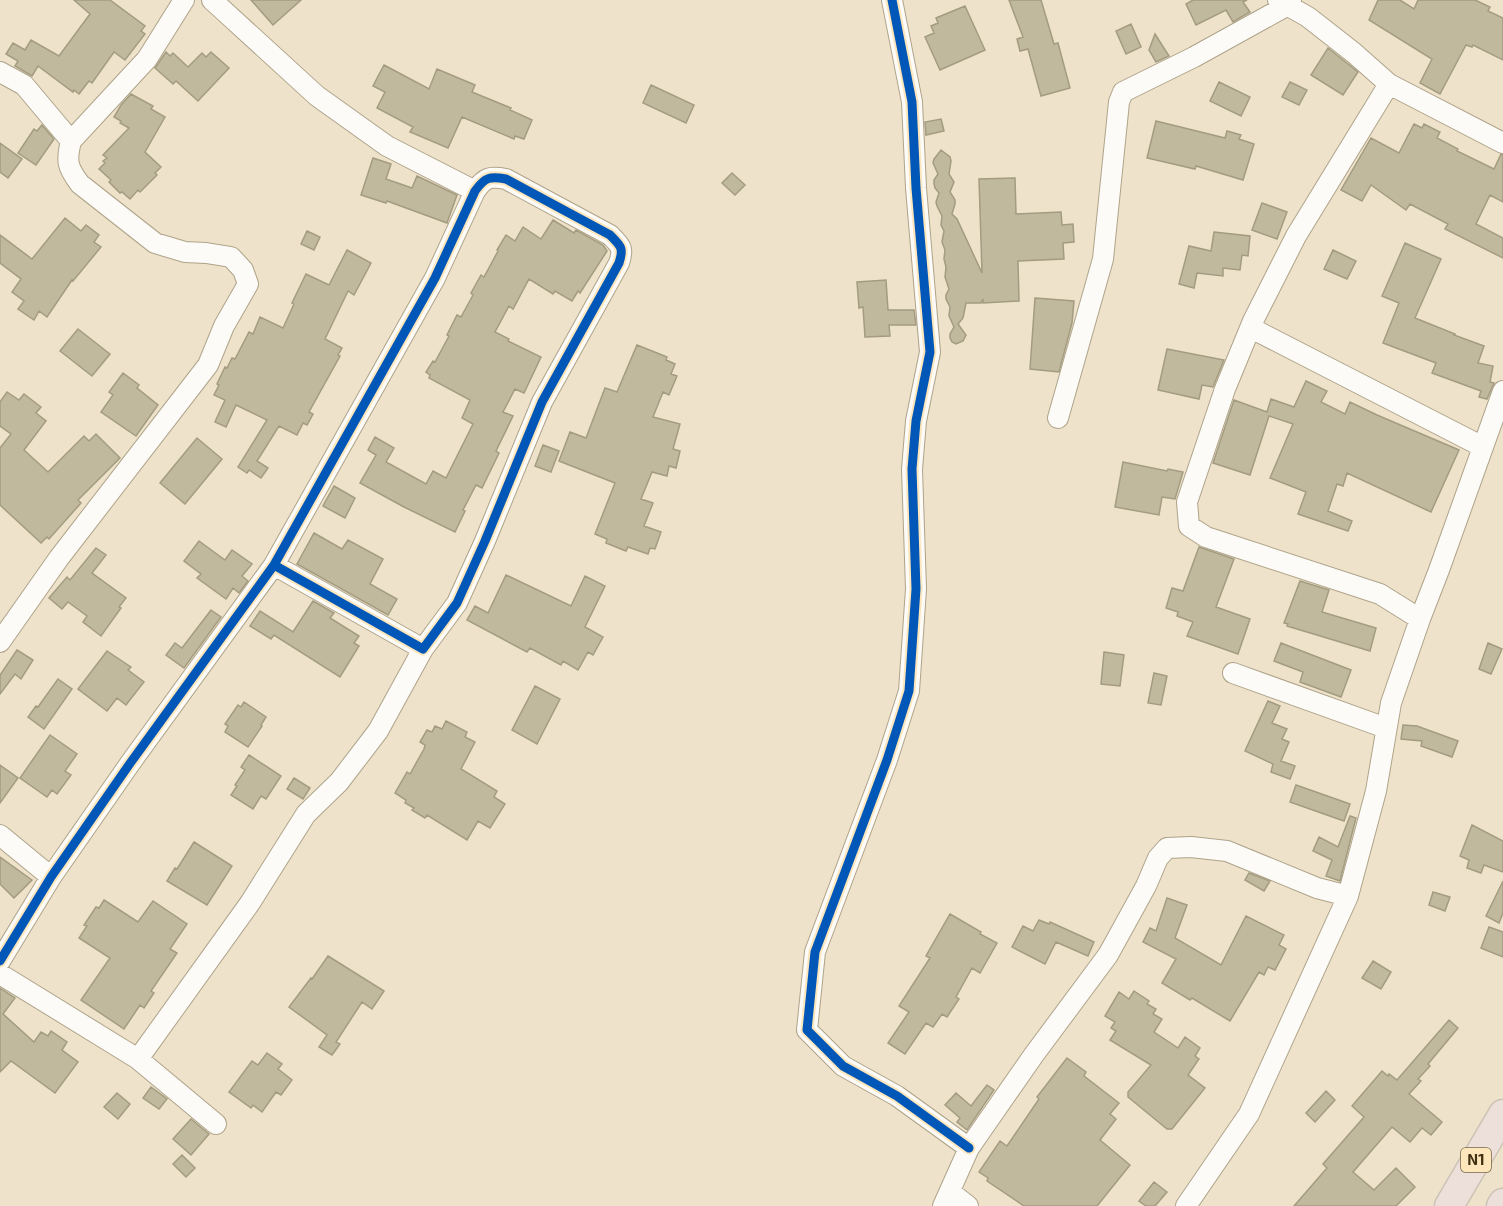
<svg xmlns="http://www.w3.org/2000/svg" width="1503" height="1206" viewBox="0 0 1503 1206" font-family="'Exo 2',sans-serif">
<style>
.building{fill:#c0b99d;stroke:#a39c81;stroke-width:1.5}
.lines{fill:none;stroke-linecap:round;stroke-linejoin:round}
.minor-casing{stroke:#afa38a;stroke-width:22}
.highway-casing{stroke:#cbc3b4;stroke-width:31}
.minor{stroke:#fcfbf7;stroke-width:20}
.highway{stroke:#eddfda;stroke-width:28}
.cycleway-casing{stroke:#fde6bb;stroke-width:13}
.cycleway{stroke:#0057b8;stroke-width:9}
.labels{text-anchor:middle;stroke-width:4.5;stroke-linejoin:round;paint-order:stroke}
.shield{fill:#fde6bb;stroke:#786744;stroke-width:1.5}
.shield-label{font-size:15px;font-weight:bold;fill:#3f3011}
</style>
<rect width="100%" height="100%" fill="#eee2ca"/>
<path class="building" d="M74 0H110L145 26 141 31 145 34 125 60 114 52 92 83 89 81 79 94 74 90 73 92 38 66 32 76 15 66 18 61 6 54 13 43 25 50 31 40 59 56 90 14Z
M251 0H301L273 25Z
M1009 0H1041L1054 44 1058 43 1070 88 1041 96 1028 49 1020 51 1017 39 1023 37Z
M1193 0H1247L1243 2 1250 12 1233 22 1226 10 1196 25 1186 4Z
M1378 0H1400L1414 9 1418 0H1475L1490 7 1488 11 1503 18V60L1473 45 1472 47 1466 45 1440 94 1420 83 1432 59 1369 20Z
M965 6 985 50 940 70 925 37 934 33 931 26 938 23 936 18Z
M1131 24 1141 47 1126 54 1116 31Z
M1155 34 1169 56 1156 62 1149 50Z
M1328 48 1358 72 1343 95 1311 75Z
M166 52 170 56 173 53 188 67 202 53 206 57 211 52 229 68 198 101 176 81 173 84 155 68Z
M384 65 429 89 437 69 475 85 472 92 511 108 510 110 532 120 524 139 515 136 514 139 462 117 448 148 410 132 413 127 377 108 385 92 373 86Z
M1219 82 1250 97 1241 116 1210 101Z
M1290 82 1307 90 1299 105 1282 97Z
M651 85 694 105 686 123 643 103Z
M131 94 153 106 151 109 165 117 145 152 161 167 155 173 157 175 140 192 138 190 130 199 122 192 120 193 109 182 111 180 99 169 105 163 103 161 107 158 103 155 129 128 120 123 121 121 114 117 121 105Z
M941 119 944 131 926 135 925 122Z
M1156 121 1225 138 1227 131 1241 135 1239 139 1254 144 1243 180 1196 166 1195 169 1147 158Z
M1414 124 1422 128 1424 124 1440 132 1437 138 1458 149 1457 151 1494 169 1501 154 1503 155V202L1490 195 1476 224 1503 238V258L1445 229 1448 224 1410 204 1406 210 1371 185 1362 201 1341 190 1371 138 1399 153Z
M42 125 54 139 36 165 18 153 34 129 37 131Z
M0 143 22 159 8 178 0 172Z
M941 150 950 157 951 161 949 174 954 182 950 192 955 200V204L952 214 957 219 982 273 979 179 1015 178 1016 214 1061 212 1062 225 1073 224 1074 242 1063 243 1064 259 1018 261 1019 301 983 303V299L981 303H966L963 318 958 324 966 335 963 341 956 344 952 342 950 338V334L954 327 949 316 950 307 946 299V295L949 289 945 277 946 267 944 259 945 250 942 242 944 231 941 225 942 216 937 206 936 202 939 193 935 188 934 184V180L938 174 933 163 934 159Z
M373 158 391 164 386 179 412 188 417 176 457 195 447 223 387 201 386 203 361 195Z
M732 173 745 185 735 195 722 183Z
M1262 203 1287 212 1277 239 1252 230Z
M65 218 81 231 86 225 99 235 94 242 101 247 73 281 72 280 47 317 39 311 34 320 18 309 24 301 12 292 21 279 0 263V235L32 259Z
M553 220 574 233 576 230 603 245 607 251 580 293 578 291 572 301 555 291 553 294 529 279 513 309 509 306 495 332 509 339 508 341 541 357 524 393 515 389 503 412 513 416 496 451 499 453 482 488 476 485 463 510 465 511 455 532 404 507 360 483 376 455 368 450 375 437 394 448 386 462 426 484 433 471 446 478 473 424 462 418 470 400 429 378 430 375 426 372 433 361 435 362 449 336 447 335 457 315 461 317 473 295 471 293 481 275 484 277 498 251 497 250 506 235 515 241 523 227 541 239Z
M307 231 320 237 314 250 301 244Z
M1214 232 1250 236 1248 256 1242 255 1240 270 1223 268V276L1197 273 1194 288 1179 284 1189 246 1211 251Z
M1405 243 1441 259 1415 318 1455 334 1454 335 1484 346 1478 363 1493 366 1490 382 1494 383 1487 399 1479 397 1481 391 1432 373 1436 363 1383 343 1399 303 1382 296Z
M347 250 371 263 354 295 348 291 325 339 342 348 338 355 340 356 309 412 313 414 307 425 303 423 297 435 279 426 257 461 268 468 261 478 249 470 247 473 238 467 267 420 236 405 226 427 215 422 225 400 214 395 219 385 217 384 225 367 227 368 232 358 235 359 249 332 253 334 260 317 283 328 294 304 292 303 306 274 329 285Z
M1333 250 1356 261 1347 279 1324 269Z
M886 280 888 310H914L916 325H889L890 336 865 337 863 307 859 308 857 282Z
M1035 298 1074 301 1072 323 1059 372 1030 369Z
M78 329 110 354 92 376 60 351Z
M637 345 667 357 666 360 675 364 671 374 677 376 669 395 663 392 653 417 680 424 673 449 680 451 676 468 669 466 667 476 652 472 641 499 653 503 644 526 661 532 655 549 650 548 648 554 628 547 626 551 606 543 607 539 595 534 615 483 559 461 570 432 586 438 605 388 617 392Z
M1167 349 1224 360 1213 387 1202 385 1199 399 1158 390Z
M123 373 139 385 137 388 158 405 136 436 101 412 113 395 109 392Z
M1306 381 1327 391 1321 402 1345 414 1350 402 1377 415 1459 450 1431 512 1347 473 1343 486 1337 484 1328 511 1352 521 1348 531 1298 514 1306 492 1270 478 1293 424 1269 416 1250 475 1213 463 1234 400 1267 412 1271 399 1294 407Z
M7 392 19 400 24 394 41 407 36 413 46 421 24 450 48 472 84 436 89 441 96 434 120 458 78 500 81 503 49 539 47 537 41 543 0 505V448L11 434 0 426V402Z
M197 438 222 459 185 504 160 483Z
M543 445 559 451 551 472 535 466Z
M1123 462 1167 471 1168 469 1183 472 1175 499 1162 497 1159 515 1115 507Z
M334 486 355 498 345 518 323 506Z
M314 533 342 549 348 540 383 559 370 584 397 599 388 615 297 564Z
M199 541 225 560 232 550 252 564 242 576 248 581 239 593 233 588 226 599 197 578 201 574 184 561Z
M1199 547 1234 559 1216 607 1250 619 1238 654 1187 636 1193 622 1177 616 1178 612 1166 608 1172 588 1183 591Z
M96 548 106 555 92 573 126 598 119 607 121 608 101 636 83 622 87 616 68 602 62 609 49 598 67 577 70 580Z
M506 575 571 606 585 576 605 586 585 627 603 637 593 655 588 652 578 670 563 661 561 665 530 648 527 652 467 620 475 606 488 613Z
M1300 581 1329 590 1322 612 1376 628 1370 651 1287 626 1288 624 1284 623Z
M313 601 334 613 330 618 359 636 354 643 359 646 340 677 274 635 271 639 250 626 260 611 293 632Z
M211 610 221 617 184 668 166 655 175 643 182 648Z
M1281 643 1351 670 1341 697 1300 682 1303 672 1274 661Z
M1488 643 1502 649 1491 674 1479 669Z
M17 650 33 660 21 679 15 674 0 694V675Z
M107 651 131 667 128 670 144 682 126 705 117 698 107 711 78 689Z
M1104 652 1124 655 1120 686 1101 684Z
M1154 673 1167 676 1161 705 1148 703Z
M58 679 72 689 44 729 28 717 36 706 38 707Z
M535 686 560 699 537 744 512 730Z
M1268 701 1280 706 1272 723 1287 729 1282 739 1289 742 1281 761 1295 766 1290 779 1271 772 1273 764 1245 751Z
M244 702 266 717 261 725 262 726 248 747 225 732 228 726 225 724 238 705 241 707Z
M446 721 467 732 465 737 475 742 461 769 497 791 494 797 505 804 490 828 478 821 467 840 427 815 425 818 412 810 414 808 405 803 406 800 395 793 407 772 410 774 424 749 425 745 420 742 427 730 432 732 435 726 442 729Z
M1403 725 1417 726 1458 741 1452 757 1421 746 1422 741 1401 739Z
M50 735 77 754 65 771 71 775 57 794 52 790 47 797 20 778Z
M249 755 281 776 266 799 261 796 253 809 231 795 237 786 235 785 245 770 241 767Z
M0 765 18 778 0 803Z
M294 778 310 788 303 799 287 789Z
M1296 785 1350 804 1344 821 1290 802Z
M1350 816 1356 818 1340 881 1326 876 1332 860 1313 851 1319 837 1338 847Z
M1472 825 1503 841V872L1484 865 1481 873 1467 868 1469 860 1460 856Z
M194 842 232 866 207 905 167 881 175 868 177 869Z
M0 857 32 880 14 898 0 884Z
M1249 873 1270 881 1264 891 1245 880Z
M1503 881V913L1499 923 1486 916Z
M1433 892 1450 897 1445 911 1429 905Z
M1167 898 1187 905 1175 938 1221 965 1246 916 1284 935 1279 945 1286 949 1275 970 1268 967 1264 975 1259 972 1230 1021 1192 998 1190 1000 1162 983 1176 959 1143 942 1150 928 1156 931Z
M104 900 138 922 153 901 187 924 170 949 177 953 151 991 154 993 144 1008 140 1005 124 1029 81 1000 110 958 79 938 87 926 84 925 96 907 99 908Z
M950 914 981 932 980 934 997 943 980 973 972 968 956 997 959 999 947 1017 942 1014 933 1027 926 1023 905 1054 888 1043 909 1012 899 1006 930 958 926 956Z
M1039 920 1049 924 1050 922 1094 942 1088 956 1056 942 1045 964 1012 947 1023 926 1033 931Z
M1489 927 1503 932V957L1481 948Z
M328 956 384 991 372 1009 362 1002 336 1042 340 1044 332 1055 319 1047 327 1035 289 1007 311 978 312 979Z
M1373 961 1391 972 1381 989 1362 978Z
M0 988 15 998 3 1014 34 1042 41 1032 48 1036 51 1031 67 1042 62 1050 78 1062 55 1093 11 1061 0 1072Z
M1134 991 1149 1001 1147 1004 1156 1009 1153 1014 1162 1019 1154 1032 1178 1048 1185 1037 1200 1048 1195 1056 1199 1059 1188 1075 1205 1088 1172 1129H1167L1128 1097V1092L1151 1065 1110 1040 1116 1031 1111 1028 1115 1022 1105 1016 1119 992 1129 999Z
M1449 1020 1458 1028 1428 1064 1430 1066 1418 1079 1421 1081 1409 1094 1442 1122 1431 1135 1422 1128 1410 1142 1392 1127 1353 1172 1374 1190 1396 1168 1415 1187 1396 1206H1294L1327 1168 1323 1164 1364 1117 1352 1106 1382 1071 1388 1076 1389 1074 1397 1080Z
M267 1053 282 1064 278 1069 292 1080 281 1095 276 1092 262 1112 253 1105 251 1108 229 1092 252 1061 258 1065Z
M1067 1058 1086 1072 1084 1076 1119 1103 1110 1114 1116 1119 1100 1140 1130 1165 1097 1206H1024L987 1181 988 1178 979 1172 1000 1141 1007 1146 1039 1099 1037 1097Z
M987 1085 994 1090 967 1130 957 1122 960 1118 945 1105 956 1093 971 1106Z
M151 1087 167 1099 159 1109 143 1098Z
M1326 1091 1335 1100 1315 1122 1306 1113Z
M117 1093 130 1104 118 1119 104 1107Z
M191 1119 209 1134 191 1155 173 1139Z
M182 1155 195 1168 186 1177 173 1164Z
M1154 1182 1167 1192 1155 1206H1146L1139 1201Z"/>
<g class="lines">
<g class="minor-casing">
<path id="minor" d="M212 0 317 96 387 146 475 191
M892 0 912 102 916 188 930 352 916 421 912 469 916 589 909 691 887 760 815 952 807 1030 843 1066 897 1096 969 1148
M1278 0 1308 17 1354 53 1389 84 1503 143
M0 72 24 85 71 141
M1389 84 1296 236 1253 321 1225 389 1187 502 1189 526 1206 537 1380 594 1420 619
M1251 328 1483 447
M1058 418 1103 259 1119 102 1123 92 1194 57 1288 5 1291 0
M0 642 59 558 208 365 224 326 248 284 243 270 231 257 206 253 185 252 155 243 80 184C67 167 66 161 71 141L147 59 184 0
M1233 673 1386 728
M0 835 51 877
M0 961 51 877 131 762 274 565 435 278 475 191C485 177 490 176 506 179L610 235C621 246 624 248 619 263L542 402 485 541 457 603 423 649 274 565
M0 974 138 1059 216 1124
M138 1059 250 903 306 814 339 782 378 731 423 649
M950 1192 968 1206
M943 1206 969 1148 1033 1056 1108 955 1146 886 1158 858 1167 848 1191 847 1227 851 1317 888 1348 896
M1186 1206 1249 1114 1348 896 1376 791 1391 703 1420 619 1439 570 1503 391"/>
</g>
<g class="highway-casing">
<path id="highway" d="M1449 1206 1503 1114
M1501 1206 1503 1203"/>
</g>
<use href="#minor" class="minor"/>
<use href="#highway" class="highway"/>
<g class="cycleway-casing">
<path id="cycleway" d="M892 0 912 102 916 188 930 352 916 421 912 469 916 589 909 691 887 760 815 952 807 1030 843 1066 897 1096 969 1148
M0 961 51 877 131 762 274 565 435 278 475 191C485 177 490 176 506 179L610 235C621 246 624 248 619 263L542 402 485 541 457 603 423 649 274 565"/>
</g>
<use href="#cycleway" class="cycleway"/>
</g>
<g class="labels">
<rect class="shield" x="1461" y="1148" width="30" height="24" rx="4.5"/>
<g class="shield-label">
<text x="1476" y="1165">N1</text>
</g>
</g>
</svg>
